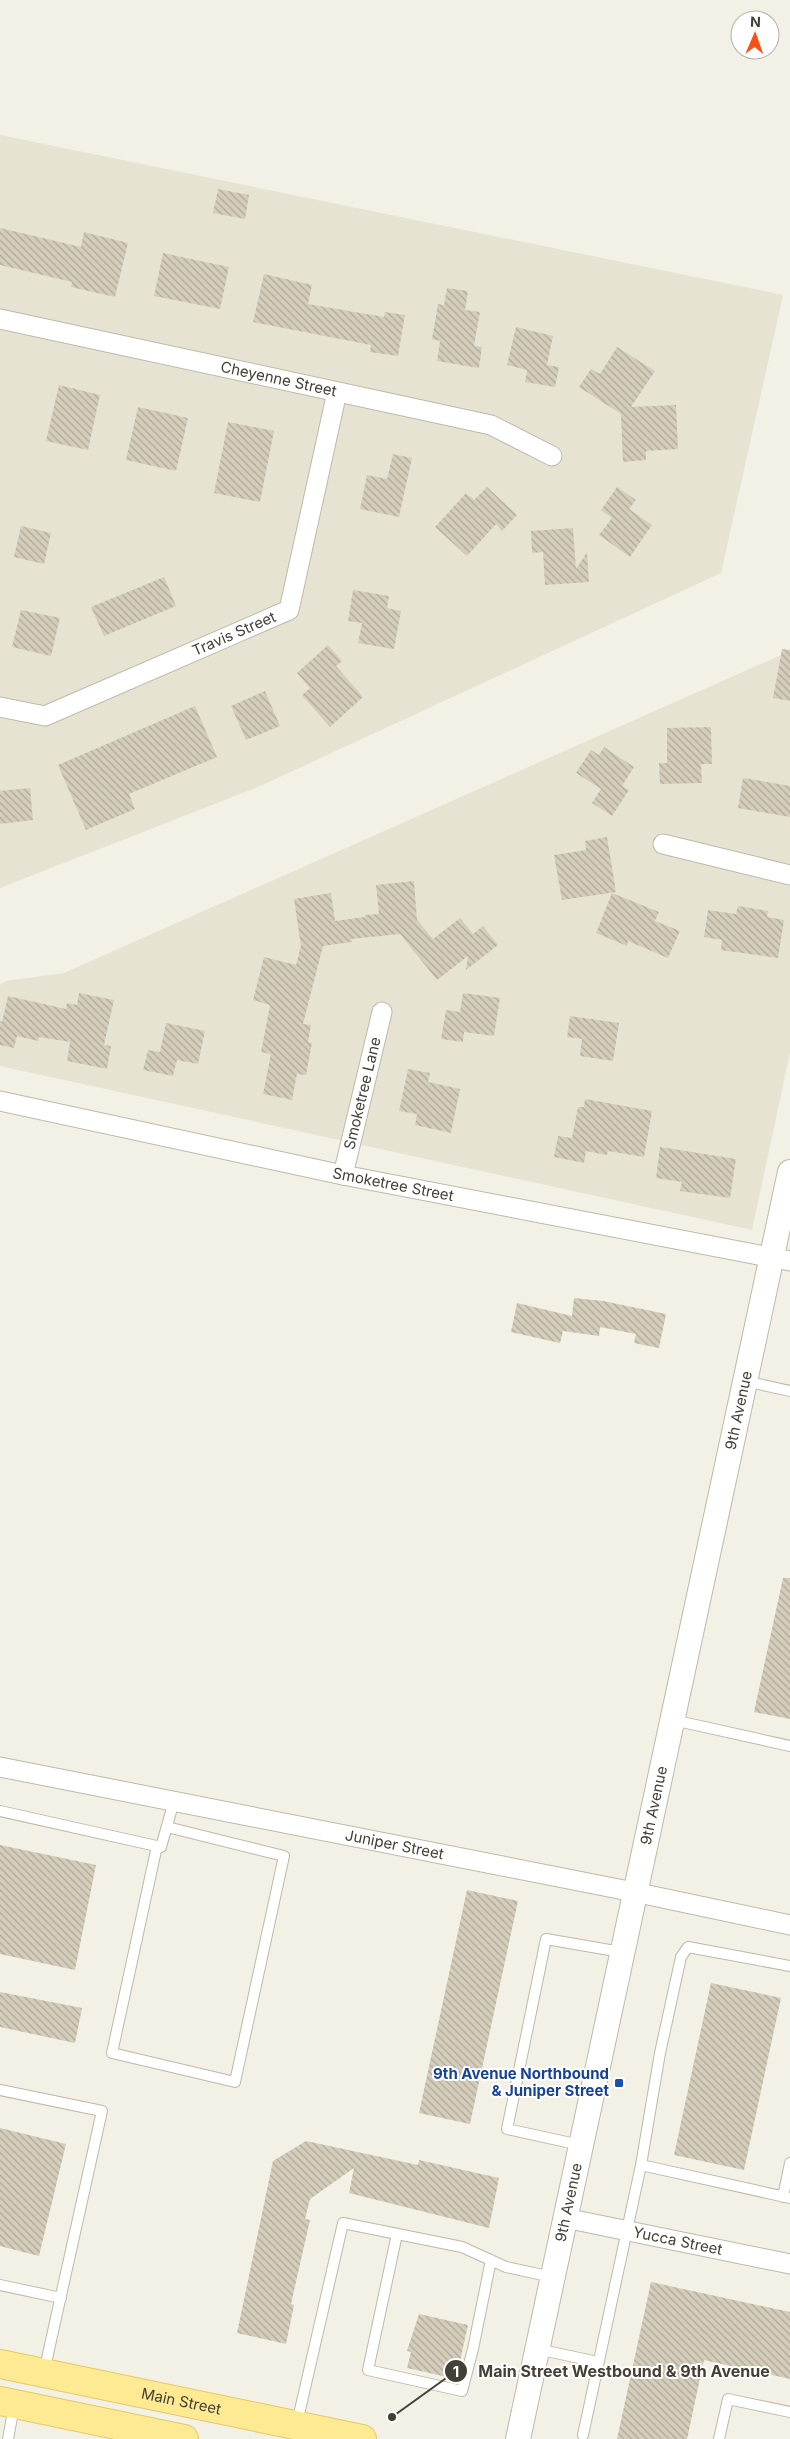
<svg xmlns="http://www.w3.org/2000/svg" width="790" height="2439" viewBox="0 0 790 2439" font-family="Inter,sans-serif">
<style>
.residential{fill:#e7e3d3}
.building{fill:url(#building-back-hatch)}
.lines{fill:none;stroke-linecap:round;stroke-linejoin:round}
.service-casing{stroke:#beb9a8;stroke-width:12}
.minor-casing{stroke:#beb9a8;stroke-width:21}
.tertiary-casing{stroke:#beb9a8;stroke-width:26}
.primary-casing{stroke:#e4ca62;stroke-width:30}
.service{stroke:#fff;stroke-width:10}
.minor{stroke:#fff;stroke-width:19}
.tertiary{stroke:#fff;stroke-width:24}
.primary{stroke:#feea93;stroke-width:28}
.transit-dot{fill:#1a4fb4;stroke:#fff;stroke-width:2}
.labels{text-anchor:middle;stroke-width:4;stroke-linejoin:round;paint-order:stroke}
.street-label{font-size:15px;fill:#454035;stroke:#fff}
.transit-label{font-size:15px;font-weight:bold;fill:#164399;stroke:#fff;text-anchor:end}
.leader{fill:none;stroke:#454035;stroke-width:2}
.callout-dot{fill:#454035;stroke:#fff;stroke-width:2}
.mark-label{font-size:15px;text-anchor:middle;font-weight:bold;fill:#fff}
.callout-label{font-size:16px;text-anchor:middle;font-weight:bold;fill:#454035;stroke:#fff;stroke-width:4;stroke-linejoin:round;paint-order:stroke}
</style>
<defs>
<pattern id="building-back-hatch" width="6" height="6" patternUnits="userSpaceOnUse" patternTransform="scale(1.25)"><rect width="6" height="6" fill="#d4cdbb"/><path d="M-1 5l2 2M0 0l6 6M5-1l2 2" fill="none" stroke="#aea899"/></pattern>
</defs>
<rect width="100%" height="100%" fill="#f3f0e5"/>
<path class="residential" d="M0 135 783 295 721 573 258 787 0 888Z
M790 651V1053L752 1230 0 1066V985L6 981 64 973Z"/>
<path class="building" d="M218 189 249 195 245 219 213 213Z
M0 228 81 247 84 232 128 243 115 297 71 287 72 282 0 265Z
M163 253 229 267 220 309 154 296Z
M264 274 312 285 308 304 384 317 385 312 405 315 398 356 370 352 371 345 253 322Z
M447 288 468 291 465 310 480 312 474 346 482 347 479 368 437 361 440 341 432 339 438 304 444 305Z
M516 327 553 336 547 365 559 367 555 387 525 382 527 370 507 365Z
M617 347 655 371 631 407 676 405 678 449 646 451V460L623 462 621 414 579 387 591 369 600 374Z
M59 385 100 395 88 450 46 441Z
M138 407 188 418 176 471 126 460Z
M228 422 274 431 260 502 214 493Z
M393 454 412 458 399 517 360 509 367 475 387 479Z
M487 487 517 515 502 531 496 524 467 556 435 527 466 493 474 500Z
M617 487 636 500 629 509 652 525 630 557 599 535 612 518 601 510Z
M21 526 51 533 44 564 14 557Z
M573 528 576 569 587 552 589 582 545 585 543 552 532 553 531 531Z
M164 577 176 606 104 636 91 607Z
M353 590 389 596 387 608 401 611 394 649 358 643 362 623 348 621Z
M21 610 60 618 51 656 12 647Z
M328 645 342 661 336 666 363 697 330 727 302 695 310 688 297 673Z
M782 649 790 650V701L773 698Z
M265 691 280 726 246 740 231 706Z
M195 706 217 757 129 794 135 809 86 830 58 765Z
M711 727 712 764H701L702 783 660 784 659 763H667V728Z
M604 747 634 767 622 786 629 790 612 816 592 803 601 789 576 773 591 750 599 755Z
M743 778 790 786V817L738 808Z
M30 788 33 820 0 824V791Z
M607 837 616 892 562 900 554 855 586 850 585 841Z
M414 881 417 920 433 939 460 918 473 934 483 926 498 945 466 970 468 956 437 980 400 934 351 939 352 942 323 946 303 1024 311 1025 308 1042 312 1043 306 1075 297 1074 292 1100 263 1094 271 1054 261 1052 270 1005 253 1000 264 957 296 965 301 946 294 899 331 893 335 921 365 917V915L379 914 376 885Z
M612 893 659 912 655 921 680 931 668 958 628 941 627 946 596 933Z
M738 906 768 911 767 917 784 920 778 958 721 950 722 940 704 937 708 910 736 914Z
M79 993 114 1000 104 1045 111 1046 107 1069 67 1061 70 1042 39 1037 38 1041 17 1036 14 1048 0 1045V1021L2 1022 8 996 66 1009 67 1003 77 1005Z
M463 993 500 998 494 1036 464 1032 463 1042 441 1039 446 1010 460 1012Z
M570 1016 619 1023 613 1061 580 1056 582 1039 567 1037Z
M166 1023 205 1031 198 1064 177 1060 173 1076 143 1070 148 1050 160 1052Z
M408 1069 430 1073 428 1082 460 1089 451 1133 415 1125 417 1114 399 1111Z
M585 1099 652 1111 644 1157 608 1151 607 1155 586 1151 584 1163 554 1157 558 1136 572 1138 578 1107H584Z
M660 1147 736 1159 730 1198 680 1191 682 1182 656 1178Z
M574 1298 603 1301 666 1314 659 1348 634 1343 636 1334 600 1327 599 1336 563 1331 560 1343 511 1332 517 1303 572 1316Z
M783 1578H790V1719L754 1712Z
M0 1845 96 1865 75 1970 0 1954Z
M467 1890 518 1901 470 2124 419 2113Z
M711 1983 781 1998 744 2170 674 2155Z
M0 1992 82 2008 75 2043 0 2027Z
M0 2128 66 2144 39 2256 0 2246Z
M306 2141 418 2165 419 2160 499 2178 489 2228 349 2193 354 2168 310 2199 305 2219 310 2220 291 2304 294 2305 286 2344 237 2333 273 2161Z
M651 2282 790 2312V2379L704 2360 687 2439H617Z
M419 2314 468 2325 456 2379 407 2368 411 2352 407 2351Z"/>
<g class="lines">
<g class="service-casing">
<path id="service" d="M745 1381 790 1391
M673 1720 790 1746
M0 1811 161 1847 174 1801
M157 1846 112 2053 235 2082 284 1856 167 1827
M790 1966 688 1947 681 1957 660 2053 641 2165 790 2198
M0 2090 102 2111 44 2372
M580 2145 507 2129 546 1939 621 1952
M783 2197 790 2163
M397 2234 368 2370 462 2391 473 2349 491 2260
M0 2285 61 2298
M537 2349 598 2362
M297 2423 343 2223 462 2247 506 2267 552 2277
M583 2435 641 2165
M8 2439 14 2406
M719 2439 728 2399 790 2412"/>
</g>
<g class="minor-casing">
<g id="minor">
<path id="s1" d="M0 319 491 425 552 456"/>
<path id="s2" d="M0 707 45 716 289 610 337 392"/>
<path d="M663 844 790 875"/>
<path id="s3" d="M0 1101 343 1175 790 1261"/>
<path id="s4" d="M343 1175 382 1012"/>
<path id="s5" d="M0 1767 634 1892 790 1925"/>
<path id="s6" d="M565 2218 790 2264"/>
</g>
</g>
<g class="tertiary-casing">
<g id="tertiary">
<path id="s7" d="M518 2439 790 1172"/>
</g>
</g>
<g class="primary-casing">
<g id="primary">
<path id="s8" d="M0 2364 362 2439"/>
<path d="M0 2401 184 2439"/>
</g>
</g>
<use href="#service" class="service"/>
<use href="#minor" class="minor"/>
<use href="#tertiary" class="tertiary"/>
<use href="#primary" class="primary"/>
</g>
<rect class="transit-dot" x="614" y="2078" width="10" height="10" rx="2.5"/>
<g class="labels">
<g class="street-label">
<text dy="5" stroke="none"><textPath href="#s1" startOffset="285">Cheyenne Street</textPath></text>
<text dy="5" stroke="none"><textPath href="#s2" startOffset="252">Travis Street</textPath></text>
<text dy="5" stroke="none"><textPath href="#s4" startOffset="84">Smoketree Lane</textPath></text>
<text dy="5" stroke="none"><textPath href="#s3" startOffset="402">Smoketree Street</textPath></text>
<text dy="5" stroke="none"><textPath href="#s7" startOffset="1052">9th Avenue</textPath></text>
<text dy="5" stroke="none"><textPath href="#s7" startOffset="648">9th Avenue</textPath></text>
<text dy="5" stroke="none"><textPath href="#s5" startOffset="402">Juniper Street</textPath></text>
<text dy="5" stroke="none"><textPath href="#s7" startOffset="242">9th Avenue</textPath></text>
<text dy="5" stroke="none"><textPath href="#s6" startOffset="115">Yucca Street</textPath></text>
<text dy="5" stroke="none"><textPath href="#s8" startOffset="185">Main Street</textPath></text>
</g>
<g class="transit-label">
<text x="609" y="2079">9th Avenue Northbound<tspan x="609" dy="17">&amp; Juniper Street</tspan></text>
</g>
</g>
<path class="leader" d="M392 2417L456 2371"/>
<g class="callout-dot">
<circle cx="392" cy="2417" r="5"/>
<circle cx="456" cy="2371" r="12"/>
</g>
<g class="mark-label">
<text x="456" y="2377">1</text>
</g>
<g class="callout-label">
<text x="624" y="2377">Main Street Westbound &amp; 9th Avenue</text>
</g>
<g transform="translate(755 35) rotate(2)"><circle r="24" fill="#ffffff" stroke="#b5b3ae"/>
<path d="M0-4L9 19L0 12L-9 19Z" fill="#fa4f15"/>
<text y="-8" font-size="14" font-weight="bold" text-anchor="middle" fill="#454035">N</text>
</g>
</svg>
